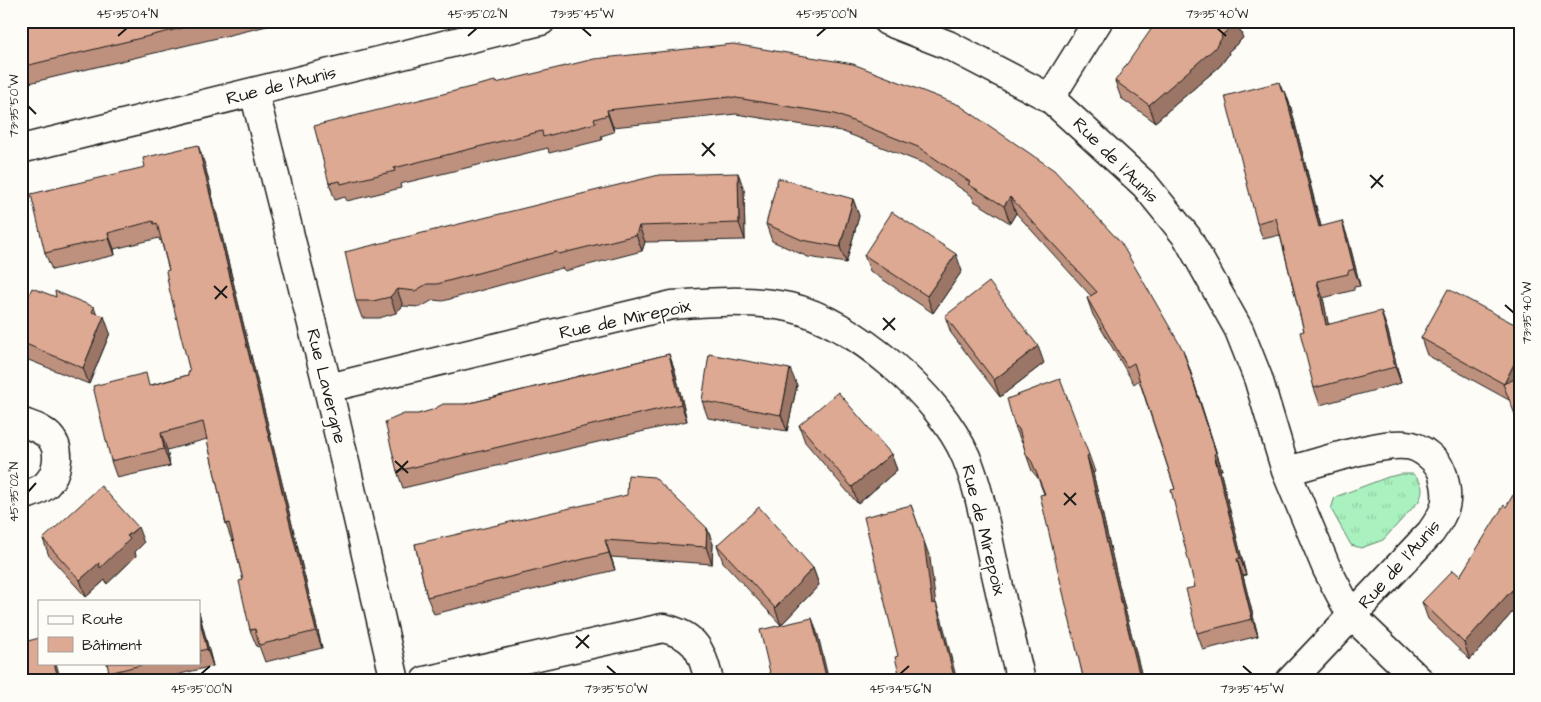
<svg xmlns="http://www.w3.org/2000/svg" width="1541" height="702" viewBox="0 0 1541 702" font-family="'Architects Daughter',sans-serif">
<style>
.grass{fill:url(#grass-tufts);stroke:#62866d}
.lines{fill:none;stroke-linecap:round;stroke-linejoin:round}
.street-casing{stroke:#1c1c1c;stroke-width:31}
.street{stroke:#fdfcf7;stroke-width:28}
.wall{fill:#be917e;stroke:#1c1c1c}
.shaded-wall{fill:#9b7666;stroke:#1c1c1c}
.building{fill:#dda992;stroke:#1c1c1c}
.ticks{fill:none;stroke:#1c1c1c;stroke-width:2}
.labels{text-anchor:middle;stroke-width:4.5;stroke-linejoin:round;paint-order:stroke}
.street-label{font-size:18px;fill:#1c1c1c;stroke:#fdfcf7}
.neatline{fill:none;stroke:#1c1c1c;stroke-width:2}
.ticks-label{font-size:12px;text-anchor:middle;fill:#1c1c1c}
</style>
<defs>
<pattern id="grass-tufts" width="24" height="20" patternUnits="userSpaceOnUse" patternTransform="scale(1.25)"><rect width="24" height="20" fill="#a9f1be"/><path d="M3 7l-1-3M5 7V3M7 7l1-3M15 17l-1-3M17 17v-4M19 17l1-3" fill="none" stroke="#91cea3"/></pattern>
</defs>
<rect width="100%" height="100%" fill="#fdfcf7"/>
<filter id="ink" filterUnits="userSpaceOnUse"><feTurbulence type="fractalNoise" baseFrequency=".02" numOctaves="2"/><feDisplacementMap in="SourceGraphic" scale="10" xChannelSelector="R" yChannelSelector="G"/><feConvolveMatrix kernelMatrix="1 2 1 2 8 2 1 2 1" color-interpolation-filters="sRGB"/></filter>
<g filter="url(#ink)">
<path class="grass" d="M1402 474H1413C1423 483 1424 490 1419 501L1383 540 1361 548 1351 545 1331 509 1335 497 1388 477Z"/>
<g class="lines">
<g class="street-casing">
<path id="street" d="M887 21 948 45 1050 98 1145 185 1187 237 1239 330 1258 378 1286 471 1327 569 1351 615 1420 681
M254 92 328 388 395 681
M1050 98 1098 21
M21 149 541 21
M328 388 672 305C711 302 751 299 789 307 853 321 941 397 966 457 979 488 985 523 992 556 1001 597 1011 639 1021 681
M21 422C31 426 41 428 49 436 62 449 58 473 46 485 39 491 30 494 21 496
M1286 471C1316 464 1378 442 1406 445 1421 446 1439 461 1443 475 1450 501 1446 511 1431 532L1290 681
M425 681 663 628C695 635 702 650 709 681"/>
</g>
<use href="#street" class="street"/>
</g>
<path class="wall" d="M21 21H288L21 85Z
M1259 21H1284L1261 27Z
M1243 38 1228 52 1229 54 1220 66 1155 122 1121 98 1115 81Z
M1279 82 1283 92 1285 91 1291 108 1321 226 1348 238 1360 286 1354 287V290L1323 298 1328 324 1387 328 1401 383 1320 405 1314 388 1304 331 1280 235 1263 239 1257 223Z
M496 83 959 105 1189 367 1222 470H1220L1246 575 1243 576 1258 636 1203 650 1197 633 1195 587 1175 489 1139 380 1134 384 1093 315 1087 298 1091 296 1016 213 1010 223 974 201 972 196 925 164 841 131 736 114 613 127 614 132 601 136 602 140 549 153 548 148 400 184 401 188 347 201 345 197 335 200 329 183Z
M204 162 322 648 265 662 259 646 257 647 250 630 243 580 233 540 232 541 226 524 207 439 167 450 170 466 117 478 111 461 151 385 188 375 190 372 169 270 161 240 160 241 159 238 114 249 115 255 52 270 45 253Z
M738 173 744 190 745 240 645 242 642 251 565 271 562 268 443 301 433 300 421 307 403 306 396 313 379 318H362L356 301Z
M853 199 859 216 846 263 808 257 772 241 766 224Z
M864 255 962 271 933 313 870 271Z
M56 297 94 307 96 313 110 333 89 384 21 357V314Z
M945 316 1044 363 1000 397 951 333Z
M1520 327 1509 400 1427 355 1421 338Z
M669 354 675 371 687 421 403 488 397 471 418 414 466 404Z
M797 385 787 431 708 418 702 401Z
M1014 424 1089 455 1095 472 1093 473 1118 581 1143 681H1084L1044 494 1038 478 1032 471 1026 454 1023 443 1021 441Z
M799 425 891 454 897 470 858 504 805 442Z
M1520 499V607L1518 606 1470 660 1428 619 1422 602 1460 576 1506 507Z
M707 528 713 544 712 564 611 557 615 570 434 614 427 597 415 544Z
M43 539 144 543 135 552 136 556 107 584 105 580 86 597 49 556Z
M717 545 813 568 819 585 781 625 723 562Z
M199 612 213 666 152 681H112L107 663H199Z
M1520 663V681H1517L1512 668Z"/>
<path class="shaded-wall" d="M1237 22 1243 38 1228 52 1229 54 1220 66 1155 122 1149 105 1221 36Z
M1285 91 1291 108 1325 244 1319 227Z
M607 110 613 127 614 132 608 115Z
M198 145 204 162 322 648 316 631Z
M738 173 744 190 745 240 739 223Z
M1010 197 1016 213 1010 223 1004 206Z
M853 199 859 216 846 263 840 247Z
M1342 221 1348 238 1360 286 1354 269Z
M639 226 645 242 642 251 636 235Z
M108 233 114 249 115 255 109 238Z
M956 254 962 271 933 313 927 296Z
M1317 281 1323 298 1332 342 1326 325Z
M397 289 403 306 396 313 390 297Z
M1381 311 1387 328 1401 383 1395 367Z
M104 316 110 333 89 384 83 368Z
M1038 346 1044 363 1000 397 994 380Z
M1183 350 1189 367 1222 470 1216 453Z
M1520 352V381L1504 384Z
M669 354 675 371 687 421 681 404Z
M790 369 797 385 787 431 781 415Z
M161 433 167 450 170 466 164 449Z
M891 454 897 470 858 504 852 487Z
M1214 454 1220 470 1246 575 1240 558Z
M1087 456 1093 473 1118 581 1143 681H1141L1112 565Z
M911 505 930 558 938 621 932 604Z
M138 527 144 543 135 552 136 556 107 584 105 580 86 597 80 580Z
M707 528 713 544 712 564 706 547Z
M605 540 611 557 615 570 609 553Z
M1237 559 1243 576 1258 636 1252 619Z
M813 568 819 585 781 625 775 608Z
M1520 588V600L1517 593Z
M1512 590 1518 606 1470 660 1464 643Z
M936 603 942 620 957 681H955Z
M199 612 200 616 213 666 207 649 199 618Z
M812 618 818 635 829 681H827Z
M54 663H56L61 681H59Z"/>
<path class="building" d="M21 21H211L21 67Z
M1157 21 1237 22 1221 36 1222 38 1214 49 1149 105 1115 81Z
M733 44 853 64 959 105 1054 170 1121 243 1183 350 1216 453 1214 454 1240 558 1237 559 1252 619 1197 633 1186 589 1195 587 1171 490 1175 489 1134 363 1127 367 1087 298 1097 292 1010 197 1004 206 968 184 970 182 918 147 835 114 730 97 607 110 608 115 594 119 596 123 543 137 542 131 394 168 395 171 341 184 340 181 329 183 314 126 495 81 496 83 594 59Z
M1279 82 1282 92 1285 91 1319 227 1342 221 1354 269 1348 271V274L1317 281 1326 325 1381 311 1395 367 1314 388 1300 332 1304 331 1276 218 1257 223 1225 96Z
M198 145 316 631 259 645 255 629 250 630 239 581 243 580 229 523 226 524 203 422 161 433 164 449 111 461 93 386 146 373 149 386 188 375V372H190L169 288 166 271 169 270 157 223 154 224 153 221 108 233 109 238 45 253 31 194 145 167 143 158Z
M738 173 739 223 639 226 636 235 559 254 556 252 437 284H427L415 291 397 289 390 297 373 301H356L345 252 659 175Z
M778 178 853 199 840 247 802 240 766 224Z
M892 212 956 254 927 296 864 255Z
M989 282 1038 346 994 380 945 316Z
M32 288 56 297 55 291 94 307 92 312 104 316 83 368 21 342V314Z
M1448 289 1520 327V352L1504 384 1421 338Z
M669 354 681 404 397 471 385 422 404 414H418L432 410 443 404H466Z
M709 354 790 369 781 415 702 401Z
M1520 377V427L1503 384Z
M1060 379 1089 455 1087 456 1112 565 1141 681H1084L1040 495 1045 494 1032 462 1026 454 1019 429 1014 424 1007 399Z
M838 392 891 454 852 487 799 425Z
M628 475 654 477 707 528 706 547 605 540 609 553 427 597 415 544 627 495Z
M101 486 138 527 127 536 130 539 100 568 99 563 80 580 43 539Z
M1513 495 1520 499V588L1517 593 1512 590 1464 643 1422 602 1453 570 1460 576 1504 505 1506 507Z
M911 505 924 541 932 604 936 603 955 681H889L900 678 895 657 898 656 864 517Z
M759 507 813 568 775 608 717 545Z
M199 618 207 649 199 651Z
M812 618 827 681H772L760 630Z
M39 638V663H54L59 681H21V643Z
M107 663H149L109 673Z
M1520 663V679L1512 668Z
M638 675 639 681H614Z
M1354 677 1358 681H1351Z"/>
</g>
<path class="ticks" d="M582 28 591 36M1217 28 1226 36M118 36 127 28M468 36 477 28M817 36 826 28M28 106 36 114M702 143 715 156M702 156 714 143M1370 175 1383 187M1371 188 1383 175M214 286 227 298M215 299 227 286M1505 305 1514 313M883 318 895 330M883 330 895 318M395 461 408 473M396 473 408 461M28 492 36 483M1064 493 1076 505M1064 505 1076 493M576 636 589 648M576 648 589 635M607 666 616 674M1243 666 1252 674M201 674 210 666M900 674 909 666"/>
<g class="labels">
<g class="street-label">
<text transform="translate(281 85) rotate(-14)" y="6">Rue de l'Aunis</text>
<text transform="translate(1116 160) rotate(45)" y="6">Rue de l'Aunis</text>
<text transform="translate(625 319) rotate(-12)" y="6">Rue de Mirepoix</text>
<text transform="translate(327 386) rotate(76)" y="6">Rue Lavergne</text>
<text transform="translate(984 530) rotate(76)" y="6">Rue de Mirepoix</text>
<text transform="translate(1399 564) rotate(-48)" y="6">Rue de l'Aunis</text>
</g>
</g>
<rect width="1541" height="702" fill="none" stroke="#fdfcf7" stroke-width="55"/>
<rect x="38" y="600" width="162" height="65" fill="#fdfcf7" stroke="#a3a29f"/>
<rect x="48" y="616" width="25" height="8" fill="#fdfcf7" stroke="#a3a29f"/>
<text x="82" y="624" font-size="15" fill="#1c1c1c">Route</text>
<rect x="48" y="637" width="25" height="15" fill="#dda992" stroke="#a3a29f"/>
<text x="82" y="650" font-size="15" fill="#1c1c1c">Bâtiment</text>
<rect x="28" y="28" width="1486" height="646" class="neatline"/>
<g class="ticks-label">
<text x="127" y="18">45°35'04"N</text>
<text x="477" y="18">45°35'02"N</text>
<text x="582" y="18">73°35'45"W</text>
<text x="826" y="18">45°35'00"N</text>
<text x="1217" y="18">73°35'40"W</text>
<text transform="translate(14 106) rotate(-90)" y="4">73°35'50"W</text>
<text transform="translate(1527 313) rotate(-90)" y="4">73°35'40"W</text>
<text transform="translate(14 492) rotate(-90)" y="4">45°35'02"N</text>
<text x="201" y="693">45°35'00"N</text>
<text x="616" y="693">73°35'50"W</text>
<text x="900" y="693">45°34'56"N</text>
<text x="1252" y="693">73°35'45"W</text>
</g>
</svg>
